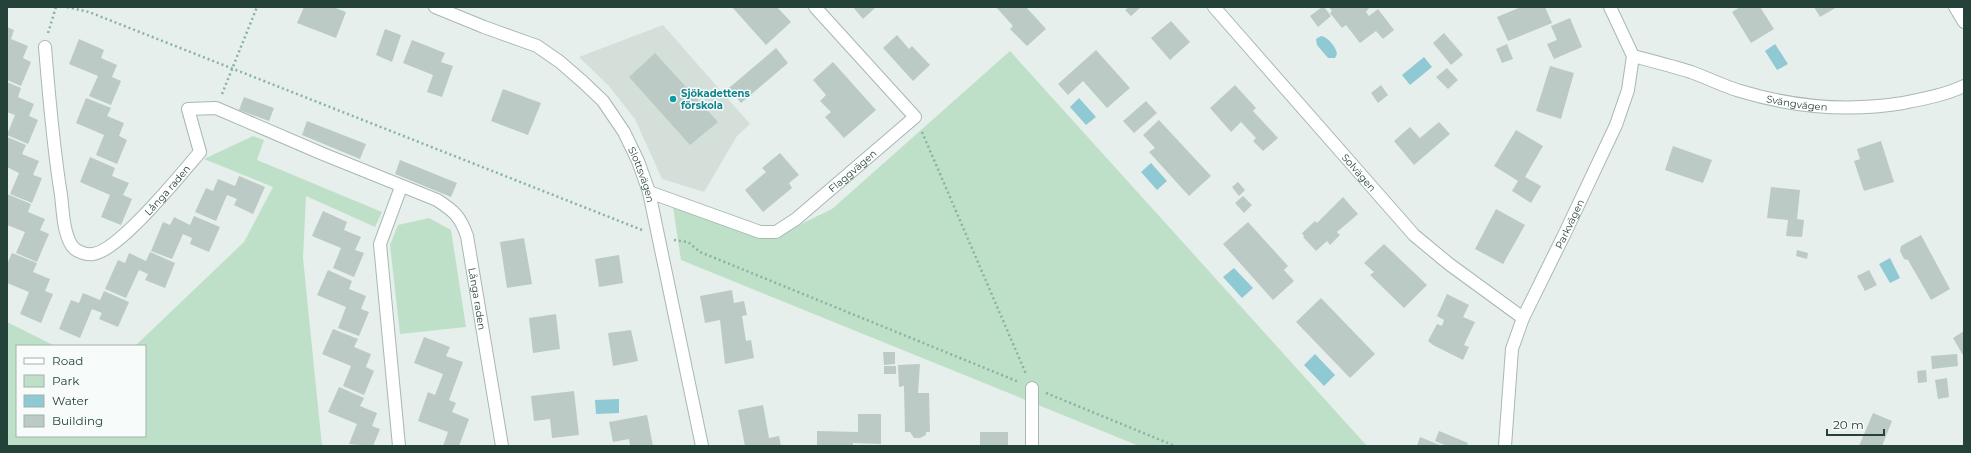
<svg xmlns="http://www.w3.org/2000/svg" width="1971" height="453" viewBox="0 0 1971 453" font-family="Montserrat,sans-serif">
<style>
.built{fill:#d4dfda}
.green{fill:#bfe0c8}
.water{fill:#8ec9d4}
.building{fill:#bbcac4}
.lines{fill:none;stroke-linecap:round;stroke-linejoin:round}
.street-casing{stroke:#a8b8b2;stroke-width:14}
.path{stroke:#86b3a5;stroke-width:2.5;stroke-dasharray:2 3;stroke-linecap:butt}
.street{stroke:#fff;stroke-width:12}
.culture-dot{fill:#0f9aa8;stroke:#f7fbf9;stroke-width:1.5}
.labels{text-anchor:middle;stroke-width:3;stroke-linejoin:round;paint-order:stroke}
.culture-label{font-size:10px;font-weight:bold;fill:#0d838f;stroke:#f7fbf9;text-anchor:start}
.street-label{font-size:10px;fill:#24423a;stroke:#f7fbf9}
</style>
<rect width="100%" height="100%" fill="#e6efeb"/>
<path class="built" d="M663 25 750 124 737 136 704 192 662 179 635 119 608 85 579 57Z"/>
<path class="green" d="M1010 51 1367 446H1139L681 260 673 207 770 239 832 209Z
M253 136 264 140 257 160 382 212 375 227 306 196 303 258 322 446H7V322L55 346H17V436H145V346H135L244 242 273 187 204 159Z
M429 218 451 230 466 327 400 334 390 245 398 225Z"/>
<path class="water" d="M1321 36C1328 37 1336 47 1337 54L1335 58H1328L1317 45 1316 39Z
M1775 44 1788 64 1777 70 1765 51Z
M1424 57 1432 67 1410 85 1402 75Z
M1079 98 1096 117 1086 125 1070 107Z
M1151 163 1167 181 1157 190 1141 172Z
M1890 258 1900 278 1890 283 1879 264Z
M1234 268 1253 288 1242 298 1223 277Z
M1315 354 1335 375 1324 386 1304 365Z
M619 399V413L596 414 595 400Z"/>
<path class="building" d="M304 7H333L346 12 336 38 297 23Z
M732 7H777L791 22 766 45Z
M853 7H876L863 19Z
M996 7H1026L1046 29 1027 46 1010 29 1013 26Z
M1129 7H1141L1131 16 1125 10Z
M1322 7H1324L1331 16 1318 27 1310 16Z
M1329 7H1370L1366 12 1369 16 1378 9 1394 30 1383 39 1376 31 1360 43 1346 25 1342 28 1330 13 1332 11Z
M1521 7H1545L1552 23 1508 41 1497 17Z
M1740 7H1760L1774 29 1751 43 1732 12Z
M1814 7H1837L1820 17Z
M1570 18 1582 47 1554 59 1547 44 1557 40 1551 26Z
M1171 21 1190 42 1170 60 1151 38Z
M7 27 14 30 11 39 28 46 23 58 31 62 21 86 7 80Z
M385 29 401 35 392 62 376 55Z
M1444 33 1463 55 1451 65 1433 43Z
M897 35 909 49 912 46 930 65 913 81 883 48Z
M79 39 104 50 101 58 117 65 112 77 121 81 111 105 89 96 98 76 69 64Z
M412 40 445 53 441 62 453 66 442 97 427 92 433 75 403 63Z
M1507 44 1513 59 1502 63 1496 49Z
M776 48 788 63 741 103 729 88Z
M1096 50 1130 88 1107 108 1083 81 1068 95 1058 84Z
M655 53 718 122 690 145 629 77Z
M833 62 876 110 844 138 825 117 831 112 820 101 826 95 813 80Z
M1550 66 1574 73 1561 119 1536 111Z
M1447 68 1458 80 1448 89 1436 77Z
M7 82 21 88 18 97 34 104 29 116 38 120 28 144 7 135 15 115 7 112Z
M1235 85 1256 108 1253 111 1278 138 1263 151 1253 141 1256 138 1241 122 1231 132 1210 108Z
M1381 85 1388 95 1378 103 1371 93Z
M503 89 541 103 528 135 491 121Z
M244 97 274 108 269 121 239 110Z
M86 98 111 108 107 116 124 123 119 136 127 140 117 164 96 155 104 135 76 123Z
M1146 101 1157 113 1134 133 1123 121Z
M1159 120 1211 176 1189 196 1149 152 1155 148 1143 135Z
M307 121 366 144 360 159 302 135Z
M1439 122 1450 134 1414 165 1394 141 1410 127 1420 138Z
M1516 130 1543 146 1525 177 1541 186 1531 203 1512 191 1518 181 1494 166Z
M7 137 26 145 22 154 39 161 33 175 42 178 32 203 10 194 19 173 7 167Z
M1881 141 1894 182 1864 191 1854 161 1860 159 1857 149Z
M1673 146 1712 160 1703 183 1665 170Z
M780 153 799 175 789 183 792 188 763 212 745 190 766 172 762 168Z
M90 157 115 168 112 176 129 183 123 195 132 199 121 225 101 217 110 195 80 182Z
M400 160 457 183 451 197 395 174Z
M239 176 265 187 253 214 234 205 237 199 227 195 216 221 195 212 206 188 213 191 218 179 235 186Z
M1238 182 1245 190 1239 196 1232 187Z
M1771 187 1800 190 1797 219 1804 220 1802 237 1786 236 1788 220 1767 218Z
M7 194 31 204 28 212 45 219 40 230 49 234 37 262 16 253 25 232 7 225Z
M1243 196 1252 205 1244 213 1235 203Z
M1343 197 1358 214 1337 232 1340 235 1330 245 1327 241 1316 251 1303 237 1304 236 1302 233 1315 221 1317 223Z
M1496 209 1525 225 1503 264 1475 249Z
M323 211 347 222 344 230 361 237 355 250 364 253 354 277 333 268 341 248 312 236Z
M194 216 220 227 209 252 190 244 192 238 183 234 172 259 151 251 163 222 170 225 174 217 190 225Z
M1248 222 1288 266 1284 270 1294 281 1273 300 1223 244Z
M1921 235 1950 289 1931 300 1908 260 1904 259 1900 251 1901 246Z
M524 238 532 284 507 288 500 242Z
M1384 244 1427 285 1404 308 1370 275 1374 272 1364 263Z
M1797 250 1808 253 1807 259 1796 256Z
M150 252 175 263 165 288 145 280 148 274 139 270 126 298 105 289 118 260 125 263 129 253 146 261Z
M12 253 37 263 33 272 50 279 45 291 53 294 41 323 20 314 29 292 7 283V264Z
M619 255 623 283 599 287 595 259Z
M328 270 352 281 349 289 366 296 361 309 369 312 359 336 338 328 346 307 317 295Z
M1869 270 1877 285 1865 291 1857 276Z
M732 290 734 303 744 301 747 315 742 316 746 341 751 340 754 358 725 364 720 320 705 323 700 296Z
M104 291 129 302 118 327 99 319 102 313 92 309 80 338 59 329 71 300 79 303 83 293 100 300Z
M1447 294 1469 305 1463 317 1475 322 1464 345 1469 347 1463 360 1433 345 1428 341 1437 324 1442 326 1444 320 1437 316Z
M1321 298 1375 354 1350 378 1296 322Z
M556 314 560 349 533 353 529 318Z
M333 329 358 339 354 347 371 354 366 367 374 371 364 395 343 386 351 366 322 354Z
M631 330 638 361 613 366 608 333Z
M1964 331V357L1953 338Z
M424 337 450 347 446 356 463 362 449 400 456 403 452 412 469 419 459 446H443L448 432 418 421 428 392 435 395 443 374 414 363Z
M883 352H895V364L884 365Z
M1957 354 1958 366 1932 369 1931 356Z
M920 364 918 393H929L930 432H926V435L920 438H914L910 432H905L904 386 899 387 898 365Z
M884 366H896V374H884Z
M1926 370 1927 382 1918 383 1917 371Z
M1947 378 1949 397 1938 399 1935 380Z
M339 387 364 398 360 406 377 413 372 426 380 429 373 446 349 444 357 424 328 412Z
M574 391 579 435 552 438 550 419 534 421 531 396Z
M763 405 769 438 779 436 781 446H745L738 410Z
M1873 413 1892 421 1882 446H1859Z
M858 414H881V444L853 443V446H817V431L858 432Z
M647 415 653 446H630L629 439 613 442 609 422Z
M1439 431 1468 443 1467 446H1447L1435 441Z
M980 432H1008V446H980Z
M1420 437 1442 446H1417Z"/>
<g class="lines">
<g class="street-casing">
<g id="street">
<path id="s1" d="M435 7 484 27 537 46 560 62 583 82 603 101 624 132 638 161 649 192 702 446"/>
<path id="s2" d="M1214 7 1414 235 1449 264 1523 318"/>
<path d="M1955 7 1964 22"/>
<path id="s3" d="M45 47C49 97 53 146 61 195 63 211 63 232 72 246 76 252 87 255 93 254 119 251 181 174 200 152L188 109 216 108 323 154 437 200C454 211 460 216 467 236L502 446"/>
<path id="s4" d="M1633 56C1652 61 1672 66 1691 72 1708 78 1723 86 1740 91 1793 107 1848 112 1903 103 1923 99 1945 95 1964 86"/>
<path id="s5" d="M649 192 760 232H776L796 219 915 117 815 7"/>
<path d="M399 446 380 244 401 187"/>
<path d="M1032 446V388"/>
<path id="s6" d="M1505 446 1512 349 1523 318 1565 233 1616 125 1628 90 1633 56 1610 7"/>
</g>
</g>
<path class="path" d="M67 7 89 12 642 230
M48 33 56 7
M222 94 257 7
M922 132 1026 374
M674 240 688 242 700 252 1019 382
M1046 393 1175 446"/>
<use href="#street" class="street"/>
</g>
<circle class="culture-dot" cx="673" cy="99" r="4"/>
<g class="labels">
<g class="culture-label">
<text x="681" y="97">Sjökadettens<tspan x="681" dy="12">förskola</tspan></text>
</g>
<g class="street-label">
<text dy="4" stroke="none"><textPath href="#s4" startOffset="171">Svängvägen</textPath></text>
<text dy="4" stroke="none"><textPath href="#s5" startOffset="232">Flaggvägen</textPath></text>
<text dy="4" stroke="none"><textPath href="#s2" startOffset="220">Solvägen</textPath></text>
<text dy="4" stroke="none"><textPath href="#s1" startOffset="279">Slottsvägen</textPath></text>
<text dy="4" stroke="none"><textPath href="#s3" startOffset="324">Långa raden</textPath></text>
<text dy="4" stroke="none"><textPath href="#s6" startOffset="235">Parkvägen</textPath></text>
<text dy="4" stroke="none"><textPath href="#s3" startOffset="798">Långa raden</textPath></text>
</g>
</g>
<rect width="1971" height="453" fill="none" stroke="#24423a" stroke-width="16"/>
<rect x="16" y="345" width="130" height="92" fill="#f7fbf9" stroke="#a3b1ad"/>
<rect x="24" y="358" width="20" height="6" fill="#ffffff" stroke="#a3b1ad"/>
<text x="52" y="365" font-size="12" fill="#24423a">Road</text>
<rect x="24" y="375" width="20" height="12" fill="#bfe0c8" stroke="#a3b1ad"/>
<text x="52" y="385" font-size="12" fill="#24423a">Park</text>
<rect x="24" y="395" width="20" height="12" fill="#8ec9d4" stroke="#a3b1ad"/>
<text x="52" y="405" font-size="12" fill="#24423a">Water</text>
<rect x="24" y="415" width="20" height="12" fill="#bbcac4" stroke="#a3b1ad"/>
<text x="52" y="425" font-size="12" fill="#24423a">Building</text>
<path d="M1827 429v6h57v-6" fill="none" stroke="#24423a" stroke-width="2"/>
<text x="1833" y="429" font-size="12" fill="#24423a" stroke="#f7fbf9" stroke-width="3" paint-order="stroke">20 m</text>
</svg>
